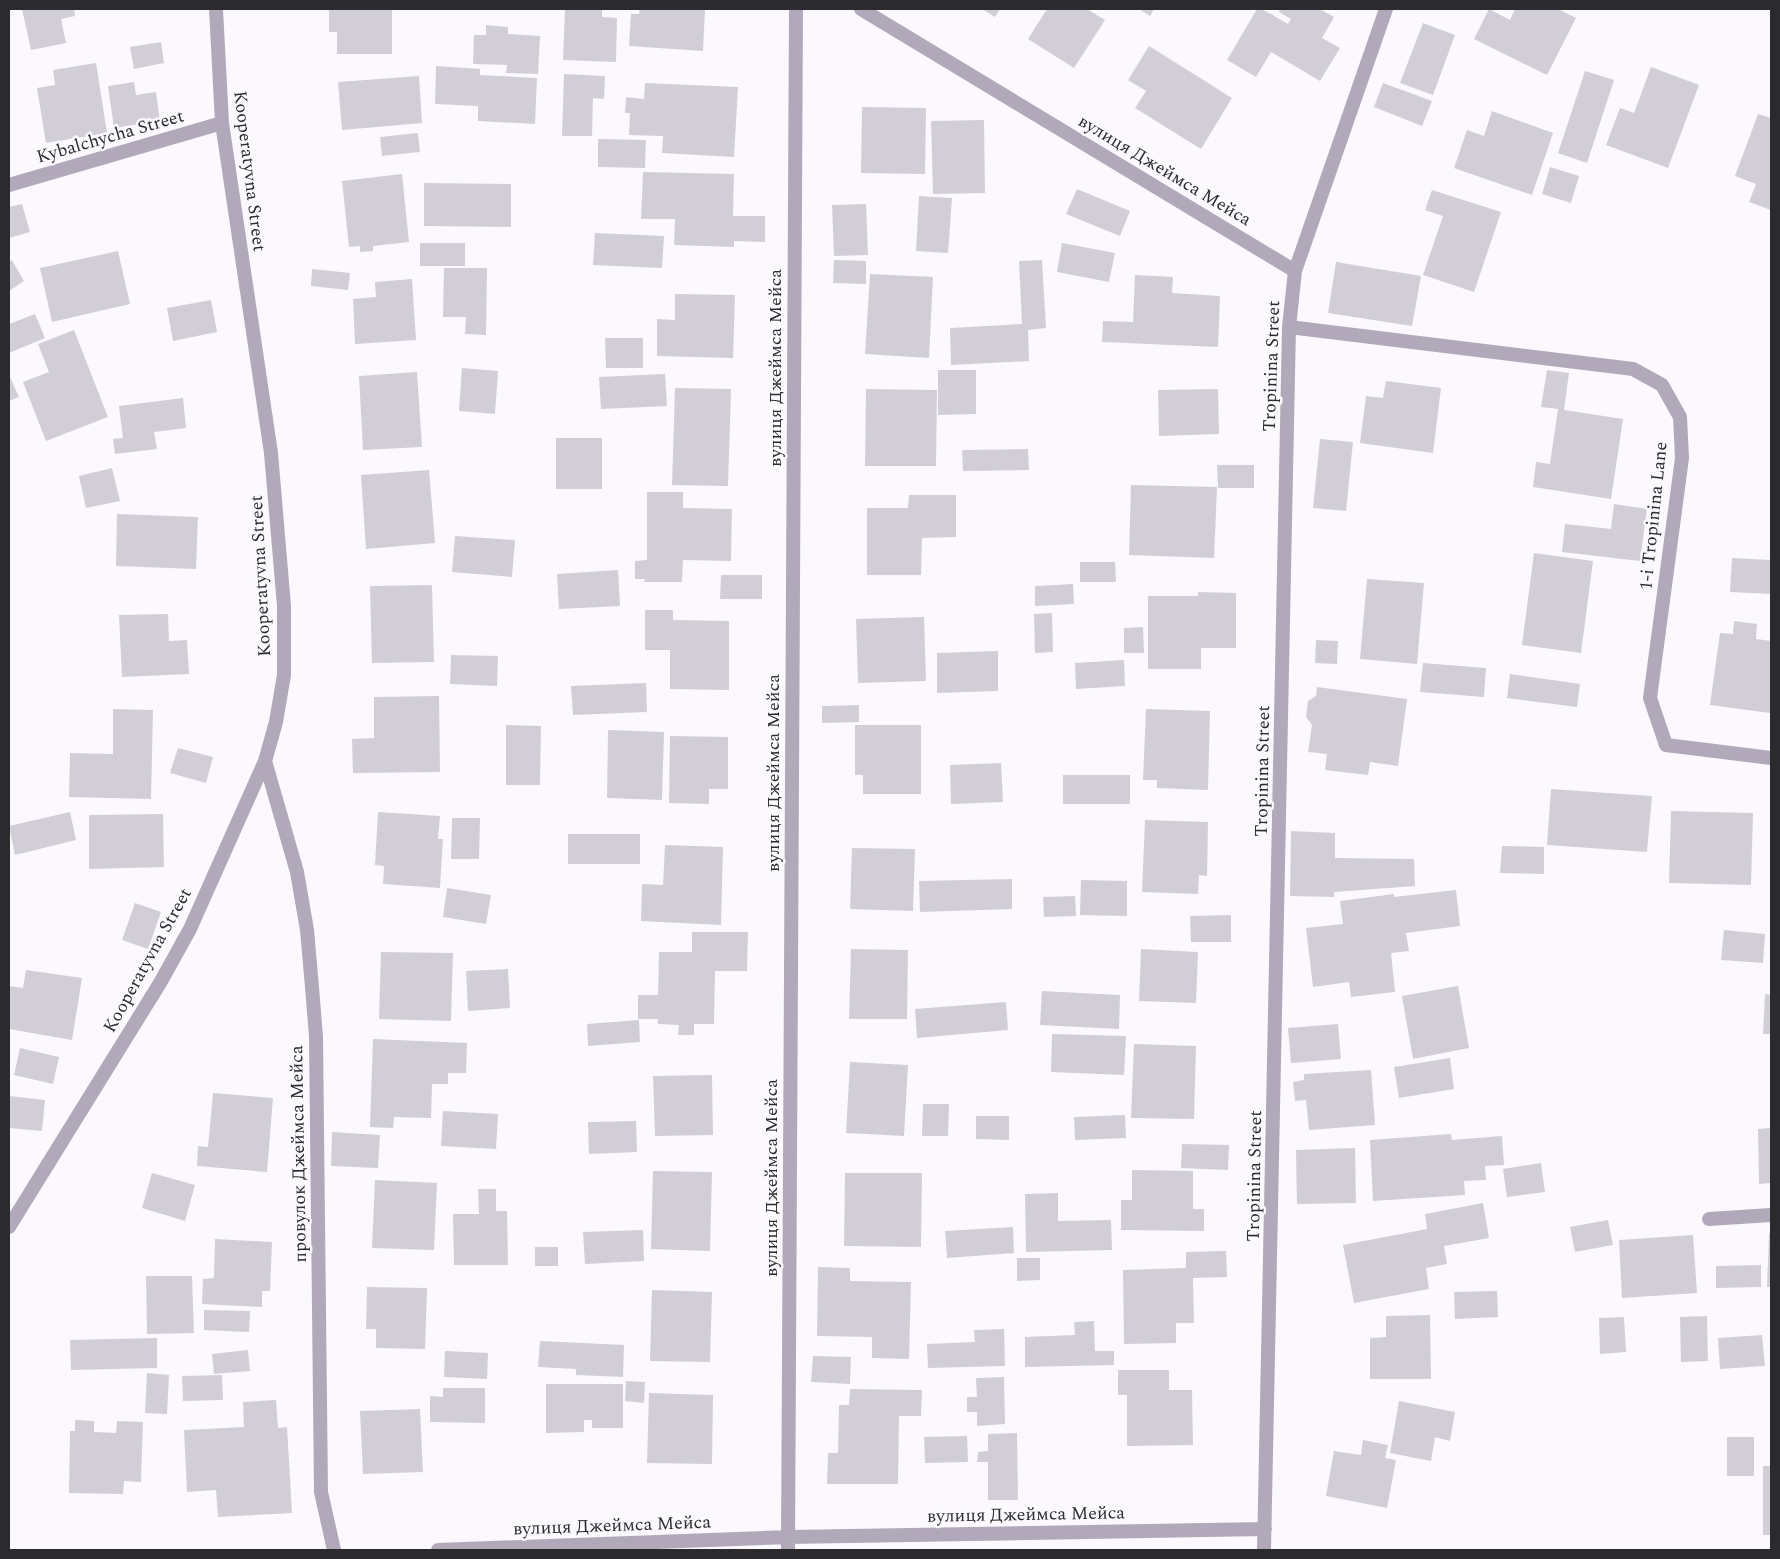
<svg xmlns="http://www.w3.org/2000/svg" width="1780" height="1559" viewBox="0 0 1780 1559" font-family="Spectral,serif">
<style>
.building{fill:#d2ced7}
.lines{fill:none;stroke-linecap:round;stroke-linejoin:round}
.service{stroke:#b1a9b9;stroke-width:14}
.minor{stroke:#b1a9b9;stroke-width:14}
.labels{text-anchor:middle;stroke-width:5;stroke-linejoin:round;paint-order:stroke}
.street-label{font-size:18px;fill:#2b2a2d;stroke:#fbf9fe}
</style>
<rect width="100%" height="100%" fill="#fbf9fe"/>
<path class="building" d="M22 9H74L75 16 61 19 66 43 31 50Z
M329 9H392V54H337V32H329Z
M565 9H602V17L617 18 616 62 563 60Z
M640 9H705L703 51 629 46 631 14H639Z
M982 9H1000L995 17Z
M1047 9H1087L1105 20 1074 68 1028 39Z
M1139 9H1154L1150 16Z
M1257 9H1262L1288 24 1291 19 1279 12 1280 9H1320L1334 17 1322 38 1340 48 1320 81 1271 52 1256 77 1227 60Z
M1489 9 1510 20 1515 9H1558L1576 18 1547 75 1474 39Z
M1423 23 1455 35 1433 95 1400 83Z
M486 25 508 27V34L540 36 538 74 506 73 507 65 473 64 474 35H486Z
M161 42 164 63 134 69 130 47Z
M1149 46 1232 98 1201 149 1135 108 1146 91 1128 80Z
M96 63 107 133 46 143 37 88 55 85 53 70Z
M436 66 480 69V75L537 78 535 124 478 121V106L435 104Z
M1651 67 1699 85 1668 168 1606 145 1620 108 1634 113Z
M1585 71 1614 80 1587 163 1558 153Z
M564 74 605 76 604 99 593 98 592 136H562Z
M419 76 422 123 342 130 338 82Z
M134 82 136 95 156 92 160 121 114 128 108 86Z
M645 83 738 87 734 157 662 153 663 136 629 135 630 113H625L626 97 644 99Z
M1383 83 1432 101 1422 126 1374 107Z
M862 107 926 108 925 174 861 173Z
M1492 111 1553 133 1532 195 1454 168 1467 130 1484 136Z
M1758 114 1771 118V210L1749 202 1756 184 1735 176Z
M984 120 985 193 933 194 931 121Z
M418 133 420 152 382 156 380 137Z
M598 139 646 140 645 168 598 167Z
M1550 167 1579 176 1571 203 1542 194Z
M643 172 734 174 733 216H765V242L734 241V247L674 245 675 219H641Z
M402 174 409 242 373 246V251L360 252V246L349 247 342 181Z
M424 183 511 184V227L424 226Z
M1077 189 1130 211 1120 236 1066 214Z
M1432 190 1501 212 1474 292 1423 275 1443 216 1425 210Z
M919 196 952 198 948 253 916 251Z
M22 204 30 232 9 238V207Z
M866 204 868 255 834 256 832 205Z
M595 233 664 236 662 268 593 265Z
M420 243H465V266H420Z
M1062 243 1115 253 1109 282 1057 272Z
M118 251 130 304 52 322 40 268Z
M12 260 24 281 9 291V262Z
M834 260 866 261V284L833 283Z
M1042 260 1046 328 1028 330 1029 361 951 365 950 328 1022 324 1019 261Z
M1336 262 1421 276 1412 326 1328 313Z
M444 268H487L486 335 465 334 466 317H443Z
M312 269 350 273 348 290 311 286Z
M870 274 933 277 929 358 865 354Z
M1135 275 1173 277 1172 293 1220 296 1218 347 1102 342 1103 321 1133 322Z
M412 279 416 340 355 344 353 299 376 297 375 282Z
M675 294 735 295 733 358 657 356V319L675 320Z
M211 300 217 332 173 341 167 308Z
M35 314 45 338 9 353V324Z
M74 330 108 417 46 441 23 382 49 372 38 344Z
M605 338H643V368H606Z
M462 368 498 371 495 414 459 411Z
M938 370H976V414L938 415Z
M1547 370 1569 373 1564 410 1623 419 1611 499 1533 487 1536 462 1550 464 1558 409 1541 407Z
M417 372 422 447 363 450 359 376Z
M665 374 667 406 601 409 599 377Z
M9 375 19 397 9 401Z
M1386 381 1441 388 1433 453 1360 443 1366 396 1383 398Z
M675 388 731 389 728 486 672 485Z
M866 389 937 390 936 466H865Z
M1218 389 1219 434 1159 436 1158 390Z
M183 398 186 428 154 432 157 449 115 454 113 439 123 438 119 406Z
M556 438H602V489H556Z
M1320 439 1353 442 1346 511 1313 508Z
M1028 449 1029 470 963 471 962 450Z
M1217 465H1254V488H1218Z
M112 468 120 501 86 508 79 476Z
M429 470 435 543 366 549 361 475Z
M1131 485 1217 487 1214 558 1129 555Z
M647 492H683V508L732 509 731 561 683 560 682 582H644L645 579H635V561L647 560Z
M909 495H956V537L922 538 921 575H867V508H908Z
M1614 504 1647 509 1640 561 1562 552 1565 524 1611 529Z
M117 514 198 517 196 569 116 566Z
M455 536 515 540 512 577 452 572Z
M1534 553 1593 561 1581 653 1522 645Z
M1732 558 1771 560V594L1730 592Z
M1080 562H1115L1116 582H1080Z
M618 570 620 606 559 609 557 574Z
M721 575H762V599H720Z
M1367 579 1424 583 1417 664 1360 659Z
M1073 584 1074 604 1035 606V586Z
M432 585 434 662 372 663 370 586Z
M1198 592 1236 593V648H1201V669H1148V596H1198Z
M645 610H673V620L729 621V690L670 689V650H645Z
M1052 613 1053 652 1035 653 1034 614Z
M168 614 169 641 187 640 189 674 122 677 119 615Z
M924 617 926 681 858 683 856 619Z
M1734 621 1757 624 1756 639 1771 641V700L1770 713 1710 705 1720 633 1733 634Z
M1143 627 1144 653H1124V628Z
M1316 640 1338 641 1337 664 1315 663Z
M998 651V691L937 693V653Z
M451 655 498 656 497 686 450 684Z
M1124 660 1125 686 1076 689 1075 663Z
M1423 663 1486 668 1484 697 1420 692Z
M1510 674 1580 684 1577 707 1507 698Z
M646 683 647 712 573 715 571 686Z
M1317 687 1407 699 1398 766 1370 762 1368 775 1325 770 1327 754 1308 752 1312 725 1306 717 1308 701 1316 696Z
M439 696 440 772 353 773 352 739 374 738V697Z
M859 705V722L822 723V706Z
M113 709 153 710 151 799 69 797 70 753 113 754Z
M1146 709 1210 711 1208 790 1157 788V780H1143Z
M506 725 541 726 540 785H506Z
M855 725H921V794H863V775H855Z
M608 730 664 732 662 800 607 798Z
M670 736 728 737V789H709V804L669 803Z
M178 748 213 757 206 783 170 773Z
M1001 763 1003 802 951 804 950 765Z
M1063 775H1130V804H1063Z
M1551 789 1652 796 1647 852 1547 845Z
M1671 811 1753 813 1751 885 1669 883Z
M70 812 76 840 15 855 9 826Z
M378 812 440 816 438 839H443L440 888 383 884 384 866 375 865Z
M163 814 164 867 89 869V815Z
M452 818H480L479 859H451Z
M1145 820 1208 822 1207 876 1199 875 1198 894 1142 892Z
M1291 831 1335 833V858L1414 859 1415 886 1334 892V897L1290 896Z
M568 834H640V864H568Z
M665 845 723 847 721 925 641 921 642 884 663 885Z
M1502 846 1544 847V874L1500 873Z
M852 848 915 849 913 911 850 909Z
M1012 879V909L920 912 919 881Z
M1081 880 1127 881V916L1080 915Z
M447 888 491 895 486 924 443 917Z
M1456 890 1460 926 1406 933 1409 951 1391 953 1395 992 1351 997 1349 982 1313 987 1306 928 1343 924 1340 901 1394 894V897Z
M1075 896 1076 916 1044 917 1043 897Z
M135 903 161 912 148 949 122 940Z
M1231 915V942H1191L1190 916Z
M1724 930 1765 934 1763 963 1721 960Z
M692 932H748L747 971H715L714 1024H694V1035H678L679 1025 658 1024V1019H638V995H658L659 952H692Z
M851 949 908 950 907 1019H849Z
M1141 949 1198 952 1196 1003 1139 1001Z
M381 952 453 953 451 1021 379 1019Z
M508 969 510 1008 468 1011 466 971Z
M26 970 82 978 72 1040 9 1029V986L23 988Z
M1458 986 1469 1048 1413 1059 1402 996Z
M1042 991 1120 995 1119 1029 1040 1025Z
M1765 994 1771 995V1034H1763Z
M1006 1002 1008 1030 917 1038 915 1009Z
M639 1020 640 1042 588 1046 587 1024Z
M1338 1024 1341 1059 1291 1063 1288 1028Z
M1052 1034 1126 1036 1124 1075 1051 1072Z
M373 1039 467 1043 466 1073H448V1084H432L431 1118 394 1117 393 1128 370 1127Z
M1134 1044 1196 1046 1194 1119 1131 1118Z
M20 1048 59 1057 53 1084 14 1075Z
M1450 1058 1454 1089 1399 1098 1394 1067Z
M850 1062 908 1065 904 1136 846 1133Z
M1371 1070 1375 1125 1309 1130 1306 1100 1295 1101 1293 1082 1304 1080V1074Z
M712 1075 713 1135 655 1136 653 1076Z
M213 1093 273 1098 267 1172 197 1166 198 1146 208 1147Z
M9 1096 45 1100 42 1131 9 1128Z
M923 1104H949L948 1136H922Z
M443 1111 498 1114 496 1149 441 1146Z
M1125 1115 1126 1138 1075 1140 1074 1117Z
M976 1116H1009V1140L976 1139Z
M636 1121 637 1152 589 1154 588 1122Z
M1771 1128V1183L1759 1184 1758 1129Z
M332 1132 380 1135 378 1168 331 1166Z
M1451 1134 1452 1140 1502 1136 1504 1165 1485 1166 1486 1180 1464 1181 1465 1195 1373 1201 1370 1140Z
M1182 1144 1229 1145 1228 1170 1181 1168Z
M1355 1148 1356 1203 1297 1204 1296 1150Z
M1541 1163 1545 1192 1507 1197 1503 1169Z
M1132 1170 1193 1171V1209H1204V1231L1121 1230V1200H1132Z
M653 1171 712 1172 710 1251 651 1249Z
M152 1173 195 1185 185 1221 142 1208Z
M845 1173H922L921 1247 844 1246Z
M375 1180 437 1183 434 1250 372 1248Z
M478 1189H496V1211H507L508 1265H454L453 1214H479Z
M1058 1193V1221L1111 1220 1112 1250 1026 1252 1025 1194Z
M1483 1203 1489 1238 1444 1246 1447 1264 1426 1268 1429 1289 1354 1303 1343 1245 1427 1229 1425 1214Z
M1608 1220 1613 1245 1575 1252 1570 1227Z
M1013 1227 1014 1253 947 1258 945 1231Z
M643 1230 644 1261 585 1264 583 1232Z
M1769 1233H1771V1287H1767Z
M1693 1235 1697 1293 1622 1298 1619 1240Z
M215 1239 272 1242 270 1291H262V1307L202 1304 203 1279 214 1278Z
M535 1247H558V1266H535Z
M1226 1251 1227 1277 1193 1278 1194 1323H1176V1343L1124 1344 1123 1270 1186 1268V1252Z
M1017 1258H1040V1280L1017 1281Z
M1761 1265V1287L1716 1288V1266Z
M818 1267 850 1268V1281L911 1282 909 1359 872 1358V1337L817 1336Z
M146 1276H192L194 1333 147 1334Z
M367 1287 427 1288 425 1349 376 1348V1329H366Z
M652 1290 712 1292 710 1362 650 1361Z
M1497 1291 1498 1317 1455 1319 1454 1292Z
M204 1310 250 1311 249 1332 204 1330Z
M1430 1315 1431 1379H1370V1338L1386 1337V1316Z
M1707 1316 1708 1361 1681 1362 1680 1317Z
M1624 1317 1626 1352 1600 1354 1599 1318Z
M1094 1321 1095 1351H1114V1365L1025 1367V1337L1075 1335 1074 1322Z
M1004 1329 1005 1366 928 1368 927 1344 975 1342 974 1330Z
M1762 1335 1765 1366 1720 1369 1718 1338Z
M157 1338V1368L71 1370 70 1340Z
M540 1341 624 1345 623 1377 576 1375V1369L538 1367Z
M248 1350 250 1371 214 1374 212 1354Z
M445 1351 488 1353 487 1379 444 1377Z
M813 1356 851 1357 850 1384 811 1382Z
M1118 1370H1169V1390H1192L1193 1445 1127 1446V1395H1118Z
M147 1373 169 1375 167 1414 145 1413Z
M222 1375 223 1400 183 1401 182 1376Z
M1004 1377 1005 1424 977 1426V1412H967V1397H977L976 1378Z
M626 1381 645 1382 644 1403 625 1401Z
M546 1384H623V1428H592V1420H584V1432L546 1433Z
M443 1388H485V1423L430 1422V1396L443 1397Z
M850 1389 922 1390 921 1416H899L898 1484H827L828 1453H838L839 1405H849Z
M649 1393 713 1395 712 1464 647 1463Z
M276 1400 278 1428 287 1427 292 1513 218 1517 216 1490 187 1492 184 1430 244 1427 243 1402Z
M1399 1401 1455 1412 1450 1441 1435 1437 1431 1461 1390 1453Z
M420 1409 423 1472 363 1474 360 1411Z
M75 1420 94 1421V1432L116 1433 117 1421 143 1422 141 1482 124 1481 123 1494 69 1493 70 1431H75Z
M1017 1433 1018 1500H988V1462H977L978 1452 988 1451V1434Z
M967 1436 968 1462 925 1463 924 1437Z
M1727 1437H1754V1476H1727Z
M1363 1440 1388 1445 1385 1458 1396 1460 1387 1508 1326 1496 1334 1451 1361 1455Z
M1763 1466H1771V1535H1763Z"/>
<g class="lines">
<path class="service" d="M1709 1219 1771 1215"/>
<path class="minor" d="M861 9 1295 271
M9 185 222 123
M1289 327 1633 369 1662 385 1680 417 1682 458 1650 698 1666 745 1771 758
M265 761 297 872 307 930 312 987 316 1037 321 1492 334 1550
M9 1227 160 983 190 929 265 761 276 722 284 675V606L271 453 222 123 216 9
M438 1550 788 1537 1265 1529
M788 1550 796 9
M1264 1550 1289 327 1295 271 1386 9"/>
</g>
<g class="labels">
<g class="street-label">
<text transform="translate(110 136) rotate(-16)" y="6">Kybalchycha Street</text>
<text transform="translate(1165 170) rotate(31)" y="6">вулиця Джеймса Мейса</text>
<text transform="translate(250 171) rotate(83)" y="6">Kooperatyvna Street</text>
<text transform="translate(1271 366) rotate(-88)" y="6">Tropinina Street</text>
<text transform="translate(775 368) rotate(-90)" y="6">вулиця Джеймса Мейса</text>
<text transform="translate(1653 516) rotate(-84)" y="6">1-i Tropinina Lane</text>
<text transform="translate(260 576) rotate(-93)" y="6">Kooperatyvna Street</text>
<text transform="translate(1262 771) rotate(-89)" y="6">Tropinina Street</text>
<text transform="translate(773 773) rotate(-90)" y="6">вулиця Джеймса Мейса</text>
<text transform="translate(147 960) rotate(-61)" y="6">Kooperatyvna Street</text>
<text transform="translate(298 1154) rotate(-91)" y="6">провулок Джеймса Мейса</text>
<text transform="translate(1254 1176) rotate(-89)" y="6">Tropinina Street</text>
<text transform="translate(771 1178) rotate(-90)" y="6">вулиця Джеймса Мейса</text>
<text transform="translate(1026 1514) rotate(-1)" y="6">вулиця Джеймса Мейса</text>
<text transform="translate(612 1525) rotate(-2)" y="6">вулиця Джеймса Мейса</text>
</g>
</g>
<rect width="1780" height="1559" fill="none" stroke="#2b2a2d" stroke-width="20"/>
</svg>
